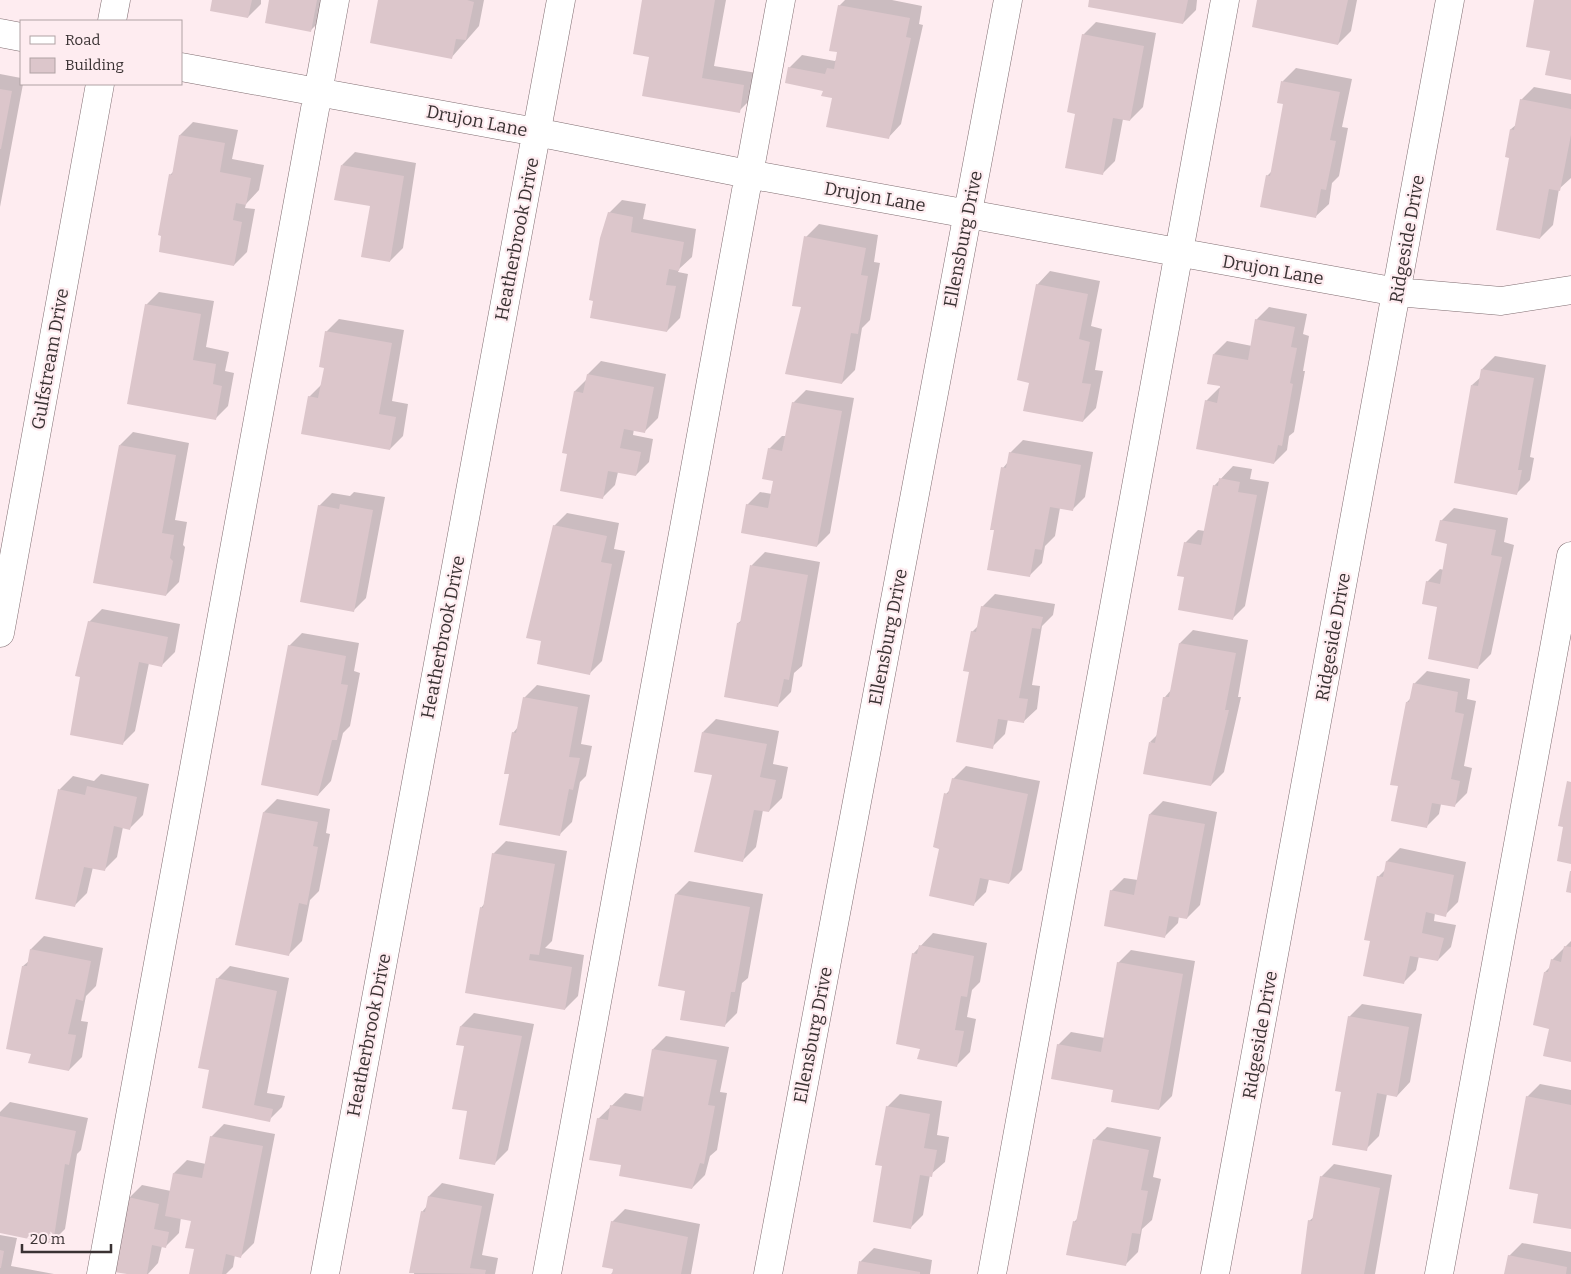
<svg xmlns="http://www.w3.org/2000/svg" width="1571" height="1274" viewBox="0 0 1571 1274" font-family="Bitter,serif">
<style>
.shadow{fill:#0003}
.building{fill:#dcc6cb}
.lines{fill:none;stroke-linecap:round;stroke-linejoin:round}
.minor-casing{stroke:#7f6c70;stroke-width:29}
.minor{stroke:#fff;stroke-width:28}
.labels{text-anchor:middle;stroke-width:4.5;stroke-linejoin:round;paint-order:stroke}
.street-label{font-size:18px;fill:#3a3233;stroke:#feecf0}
</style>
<rect width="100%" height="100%" fill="#feecf0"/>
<path class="shadow" d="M213 0H261V4L248 17Z
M270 0H327L324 17 311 30Z
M380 0H484L479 26 451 58Z
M643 0H726L714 66 757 73 752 98 739 111 650 56Z
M845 0H892L922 6 919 24 923 25 901 124 888 138 824 90 789 68 802 55 835 61 837 59 839 6Z
M1091 0H1197L1196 10 1183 23Z
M1259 0H1357L1351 31 1338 44Z
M1096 22 1156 33 1143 107 1130 120 1123 119 1115 161 1102 174 1077 113 1083 35Z
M1296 68 1352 79 1342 127 1348 128 1339 176 1332 183 1329 204 1315 217 1267 176 1272 171 1285 103 1278 102 1283 81Z
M0 74 21 78V84H23L0 207Z
M1534 87 1571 94V178L1559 189 1553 225 1540 238 1511 157V129L1517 124 1521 100Z
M193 122 238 130 232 159 264 165 259 190 246 204 245 208 255 209 247 252 234 265 163 235 170 175 174 171 180 135Z
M355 152 416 163 403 248 390 261 371 205 342 165Z
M622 200 646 204 643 219 696 229 692 257 679 269 678 272 688 274 680 318 667 331 609 213Z
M819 224 878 235 874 262 880 263 870 320 862 328 855 370 842 383 803 306 806 237Z
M1050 271 1100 281 1091 326 1102 329 1095 370 1103 371 1096 408 1083 421 1030 382 1037 285Z
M159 292 214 301 206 347 229 352 225 371 234 373 228 406 215 419 146 305Z
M1269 307 1307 314 1303 334 1309 336 1303 371H1305L1294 432 1289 436 1287 450 1274 463 1206 401 1219 388H1221L1214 354 1227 341 1252 346 1256 320Z
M339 319 404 330 392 401 408 404 403 436 390 449 309 397 322 384 325 367 326 332Z
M1495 356 1546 365 1530 457 1534 458 1530 480 1517 493 1472 385 1481 377 1482 369Z
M601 361 666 374 658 418 645 431 634 429 633 435 653 439 649 462 636 475 618 472 615 485 602 498 568 453 575 391 587 379 588 374Z
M806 390 854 398 830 533 817 546 747 505 760 492 772 494 774 480 769 449 782 436H786L793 403Z
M133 432 189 443 175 520 187 522 183 545 185 547 179 582 166 595 120 445Z
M1023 440 1093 452 1085 497 1072 510 1060 508 1055 536 1045 546 1042 563 1029 576 1003 468 1008 462 1010 453Z
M1233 466 1252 469 1250 479 1269 482 1245 606 1232 619 1186 576 1185 543 1198 530 1205 531 1214 486Z
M354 492 385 497 366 598 353 611 319 506 332 493 350 496Z
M1454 508 1508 518 1504 542 1514 545 1491 654 1478 667 1439 606 1427 582 1440 569 1444 570 1449 543 1441 521Z
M567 513 619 523 614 549 625 551 602 661 589 674 543 640 554 526Z
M765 552 820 562 802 666 794 673 791 692 778 705 738 623 742 620 752 565Z
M995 594 1055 604 1053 615 1042 626 1032 685 1040 686 1037 709 1023 722 1008 719 1005 734 992 747 970 671 972 632 979 625 982 607Z
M102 609 180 624 175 652 162 665 149 663 135 731 122 744 89 622Z
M1193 630 1248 640 1238 697H1241L1224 772 1211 785 1150 742 1157 735 1165 697 1171 690 1180 643Z
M302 633 359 643 354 671 360 673 350 726 343 733 331 781 318 795 289 646Z
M1427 671 1470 679 1467 699 1476 701 1464 766 1472 768 1467 793 1454 806 1441 804 1439 814 1426 827 1399 785 1407 702 1411 698 1414 684Z
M537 685 590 695 581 744 592 746 586 776 580 782 572 822 559 835 510 773 513 733 518 727 524 698Z
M716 719 779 731 773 764 788 767 782 798 769 811 763 810 756 847 743 860 713 774 703 732Z
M966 766 1040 781 1022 870 1009 883 989 879 986 892 973 905 941 848 946 794 951 789 953 779Z
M101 774 149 784 143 815 130 828 123 827 117 857 104 870 93 867 87 893 74 906 36 898 60 789 73 776 94 781Z
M277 799 330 809 326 833 330 834 319 891 310 900 302 941 289 954 264 812Z
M1163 801 1217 812 1200 905 1187 918 1179 916 1178 923 1165 936 1111 891 1124 878 1138 880 1150 814Z
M506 841 567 851 552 941 545 948 584 955 578 996 565 1009 481 908 485 903 493 854Z
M1400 848 1466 862 1458 902 1445 915 1435 913 1434 921 1456 925 1451 947 1438 960 1419 956 1416 970 1403 983 1372 940 1378 877 1386 869 1387 861Z
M689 881 763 894 748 978 742 983 737 1013 724 1026 687 990 660 985 676 894Z
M933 933 987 943 980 982 972 990 967 1017 976 1019 970 1052 957 1065 921 1048 913 954Z
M44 936 103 948 96 986 86 996 81 1021 88 1022 82 1057 69 1070 32 1053 23 966 29 961 31 949Z
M1571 941V1061L1550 1028 1545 972 1550 967 1552 960Z
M1131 950 1195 961 1172 1096 1159 1109 1114 1089 1058 1045 1071 1032 1105 1038 1118 963Z
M230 966 289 978 267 1093 285 1096 282 1107 269 1120 210 1069 217 979Z
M1362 1004 1422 1014 1410 1082 1397 1096 1387 1094 1379 1136 1366 1149 1343 1091 1349 1017Z
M474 1013 534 1024 508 1150 495 1163 468 1110 465 1045 458 1044 461 1026Z
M666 1036 729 1047 720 1092 727 1093 717 1150 710 1156 705 1175 692 1188 622 1164 598 1119 625 1093 645 1097 653 1049Z
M1540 1084 1571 1090V1228L1539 1193 1527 1097Z
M900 1094 942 1101 937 1135 949 1137 945 1162 930 1175 923 1215 910 1228 884 1165 887 1107Z
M10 1102 88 1118 81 1150 77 1154 65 1229 52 1242 0 1232V1112Z
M224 1124 275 1134 254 1243 241 1256 235 1255 233 1267 226 1274H191L196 1248 192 1220 181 1217 179 1233 166 1246H162L158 1263 148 1274H133L129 1198 142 1185 171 1191 174 1173 187 1160 206 1164 211 1137Z
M1107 1127 1161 1137 1153 1177 1161 1179 1152 1220 1142 1229 1138 1252 1125 1265 1074 1222 1078 1218 1094 1140Z
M1334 1164 1392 1175 1375 1274H1302L1309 1221 1314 1217 1321 1177Z
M442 1183 494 1194 482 1255 498 1258 495 1274H414L422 1212 427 1206 429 1196Z
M625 1209 700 1224 691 1274H611L614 1271 612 1222Z
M0 1235 17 1238 11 1266 54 1274H0Z
M1522 1243 1571 1252V1274H1505L1509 1256Z
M874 1248 932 1260 930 1274H858L861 1261Z"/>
<path class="building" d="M212 0H252L248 18 210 11Z
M269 0H317L311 32 265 23Z
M378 0H467L474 2 466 40 456 39 452 59 370 43Z
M642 0H715L702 78 744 85 740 113 642 96 649 57 633 54Z
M1089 0H1188L1183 24 1088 7Z
M1257 0H1348L1338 45 1252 27Z
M1534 0H1571V80L1545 75 1550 51 1526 47Z
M838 5 910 18 906 37 911 38 889 139 826 127 832 98 821 96 823 91 785 83 788 67 825 74 827 68 834 69 837 52 829 51Z
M1082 34 1144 46 1130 121 1113 118 1103 175 1065 168 1075 114 1067 112Z
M1281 81 1340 92 1330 140 1336 141 1326 190 1321 189 1316 218 1260 207 1266 175 1270 176 1283 104 1277 103Z
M0 89 12 91 1 149H0Z
M1520 99 1571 109V135L1560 191 1549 189 1540 239 1496 230 1509 158 1505 157 1510 129 1514 130Z
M179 135 225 143 220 172 251 178 246 205 236 203 233 220 242 222 234 266 159 252 161 236 158 235 169 174 172 175Z
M341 165 404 176 390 262 361 257 370 206 334 200Z
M608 212 633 217 631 232 684 242 679 271 669 269 666 285 676 286 667 332 590 318 593 301 589 300 600 238Z
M804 236 866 248 861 275 868 276 858 334 851 333 842 384 785 374 801 307 792 306Z
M1036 284 1088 294 1079 339 1090 342 1082 383 1091 384 1083 422 1023 411 1029 383 1017 380Z
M145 304 201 314 193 360 216 364 213 384 222 386 216 420 127 404Z
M1255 319 1295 327 1291 347 1297 348 1290 383 1293 384 1282 446 1278 445 1274 464 1196 449 1205 400 1217 403 1220 386 1207 384 1213 354 1248 360Z
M325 331 392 343 379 414 396 417 390 450 301 434 308 396 318 398 324 368 319 367Z
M1481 369 1534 378 1518 470H1522L1517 495 1454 483 1471 385 1478 386Z
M587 374 654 387 645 433 624 429 620 448 641 452 636 476 608 471 603 499 560 491 567 454 562 453 574 391 583 393Z
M792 402 842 411 817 547 741 533 746 504 768 508 773 481 762 479 768 448 782 451Z
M119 445 176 455 162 533 174 535 170 558 173 561 166 596 93 583Z
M1009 452 1081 465 1073 511 1050 507 1042 550 1035 549 1030 577 987 570 994 530H990L1001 467 1006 468Z
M1219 478 1240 482 1238 492 1257 495 1233 620 1178 610 1184 577 1177 576 1184 542 1201 545 1213 485 1218 486Z
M340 504 373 510 354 612 300 602 318 505 339 509Z
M1440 520 1496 530 1491 555 1502 557 1478 669 1428 659 1437 607 1422 604 1426 581 1440 584 1447 544 1435 541Z
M553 525 607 536 601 562 612 564 590 675 537 664 541 641 526 638Z
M750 565 808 575 789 680 784 679 778 707 724 697 737 623H740Z
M981 606 1043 617 1040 629 1032 628 1019 698 1028 699 1024 723 998 719 993 749 956 742 969 672 963 671 971 631 976 632Z
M88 621 168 637 162 667 139 662 123 745 70 735 80 677 75 676Z
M1179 643 1236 653 1225 710H1229L1211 786 1143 774 1149 742 1155 743 1163 697H1169Z
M288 645 346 656 341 684 348 685 337 740H332L318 796 261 785Z
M1413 683 1458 692 1455 712 1464 714 1451 779 1460 781 1455 807 1432 803 1427 828 1391 821 1398 786 1390 785 1406 702H1409Z
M523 697 578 707 569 757 580 758 573 790 569 789 560 836 499 825 509 774H504L512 732 516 733Z
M702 732 767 744 760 777 776 780 769 812 754 810 743 862 694 852 712 775 694 772Z
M952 778 1028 794 1009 884 980 878 974 906 929 896 939 849 933 847 944 793 948 794Z
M1567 781 1571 782V864L1557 861 1563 827 1558 826Z
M87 786 137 797 130 830 114 826 105 871 84 867 75 907 35 899 58 789 85 795Z
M263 812 318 822 313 846 318 847 307 905 299 903 289 956 235 945Z
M1149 814 1205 824 1187 919 1169 916 1165 938 1104 926 1110 890 1134 895Z
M492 853 555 864 539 955 530 954 529 960 572 967 565 1010 465 993 480 907 483 908Z
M1386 861 1454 875 1446 917 1426 912 1422 933 1444 938 1438 961 1410 956 1404 984 1363 976 1370 941 1364 940 1377 876 1383 877Z
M1570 871H1571V893L1566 892Z
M675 894 750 907 735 992H731L725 1027 680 1020 685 991 658 986Z
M919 945 974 956 967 997 961 996 955 1030 964 1031 957 1067 917 1059 920 1049 896 1044 912 953 917 954Z
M1564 946 1571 947V1062L1543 1056 1549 1029 1533 1025 1544 972H1548L1551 959 1561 962Z
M30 949 91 961 83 1001 76 999 68 1034 76 1035 69 1071 28 1063 31 1054 6 1049 22 966H27Z
M1117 962 1183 974 1159 1110 1111 1102 1113 1090 1051 1079 1057 1044 1101 1052Z
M216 978 277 991 254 1105 273 1109 270 1122 202 1108 209 1070 198 1068Z
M1348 1016 1409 1027 1397 1097 1377 1093 1367 1151 1332 1145 1341 1092 1335 1091Z
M460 1026 522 1036 495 1165 459 1159 467 1111 452 1109 464 1046 456 1045Z
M652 1049 717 1060 708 1105 715 1106 704 1164 700 1163 692 1189 619 1176 621 1165 589 1160 597 1118 608 1120 610 1105 641 1111Z
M1526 1096 1571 1105V1229L1533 1223 1538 1194 1509 1189Z
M886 1106 930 1114 924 1148 937 1150 932 1177 920 1175 911 1229 873 1222 882 1166 875 1165Z
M0 1116 76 1131 69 1165 65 1164 53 1244 0 1233Z
M210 1136 263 1146 241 1258 226 1254 222 1274H189L194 1249 185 1248 191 1221 165 1216 173 1173 202 1178Z
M1093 1139 1149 1150 1141 1190 1148 1191 1140 1234 1132 1233 1126 1266 1066 1255 1073 1221 1076 1222Z
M1320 1176 1380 1188 1364 1274H1301L1308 1220 1312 1221Z
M428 1196 482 1206 470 1268 486 1270 485 1274 409 1273 421 1211 425 1212Z
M128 1197 159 1204 154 1229 169 1232 166 1248 152 1245 147 1274H127L114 1272Z
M611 1221 688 1237 681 1274H612L613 1269 602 1267Z
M0 1250 4 1251 1 1268H0Z
M1508 1255 1567 1267 1566 1274H1504Z
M859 1261 920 1272V1274H857Z"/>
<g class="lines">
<g class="minor-casing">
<path id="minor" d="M112 21 116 0
M0 33 21 37
M181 67 536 132 748 174 1397 292 1501 301 1571 290
M0 633 100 84
M101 1274 335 0
M325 1274 561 0
M547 1274 781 0
M768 1274 1008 0
M992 1274 1225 0
M1215 1274 1450 0
M1439 1274 1571 556"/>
</g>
<use href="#minor" class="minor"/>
</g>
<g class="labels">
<g class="street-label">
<text transform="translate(477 121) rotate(11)" y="6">Drujon Lane</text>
<text transform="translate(875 197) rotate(10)" y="6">Drujon Lane</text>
<text transform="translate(517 239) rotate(-79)" y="6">Heatherbrook Drive</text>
<text transform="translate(963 239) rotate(-79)" y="6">Ellensburg Drive</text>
<text transform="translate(1407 239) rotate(-80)" y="6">Ridgeside Drive</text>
<text transform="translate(1273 270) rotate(10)" y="6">Drujon Lane</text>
<text transform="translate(50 359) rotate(-80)" y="6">Gulfstream Drive</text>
<text transform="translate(443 637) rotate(-79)" y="6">Heatherbrook Drive</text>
<text transform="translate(888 637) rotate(-79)" y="6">Ellensburg Drive</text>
<text transform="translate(1333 637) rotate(-80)" y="6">Ridgeside Drive</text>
<text transform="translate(369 1035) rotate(-79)" y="6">Heatherbrook Drive</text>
<text transform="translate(813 1035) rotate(-79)" y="6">Ellensburg Drive</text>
<text transform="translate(1260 1035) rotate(-80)" y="6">Ridgeside Drive</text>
</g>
</g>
<rect x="20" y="20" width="162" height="65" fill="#feecf0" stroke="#b0a2a4"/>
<rect x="30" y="36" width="25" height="8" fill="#ffffff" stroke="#b0a2a4"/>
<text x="65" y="45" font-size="15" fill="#3a3233">Road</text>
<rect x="30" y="58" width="25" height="15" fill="#dcc6cb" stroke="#b0a2a4"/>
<text x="65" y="70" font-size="15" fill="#3a3233">Building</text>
<path d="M22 1244v8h89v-8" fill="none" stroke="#3a3233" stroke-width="2.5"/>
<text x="30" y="1244" font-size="15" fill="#3a3233" stroke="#feecf0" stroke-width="4" paint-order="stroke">20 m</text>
</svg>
